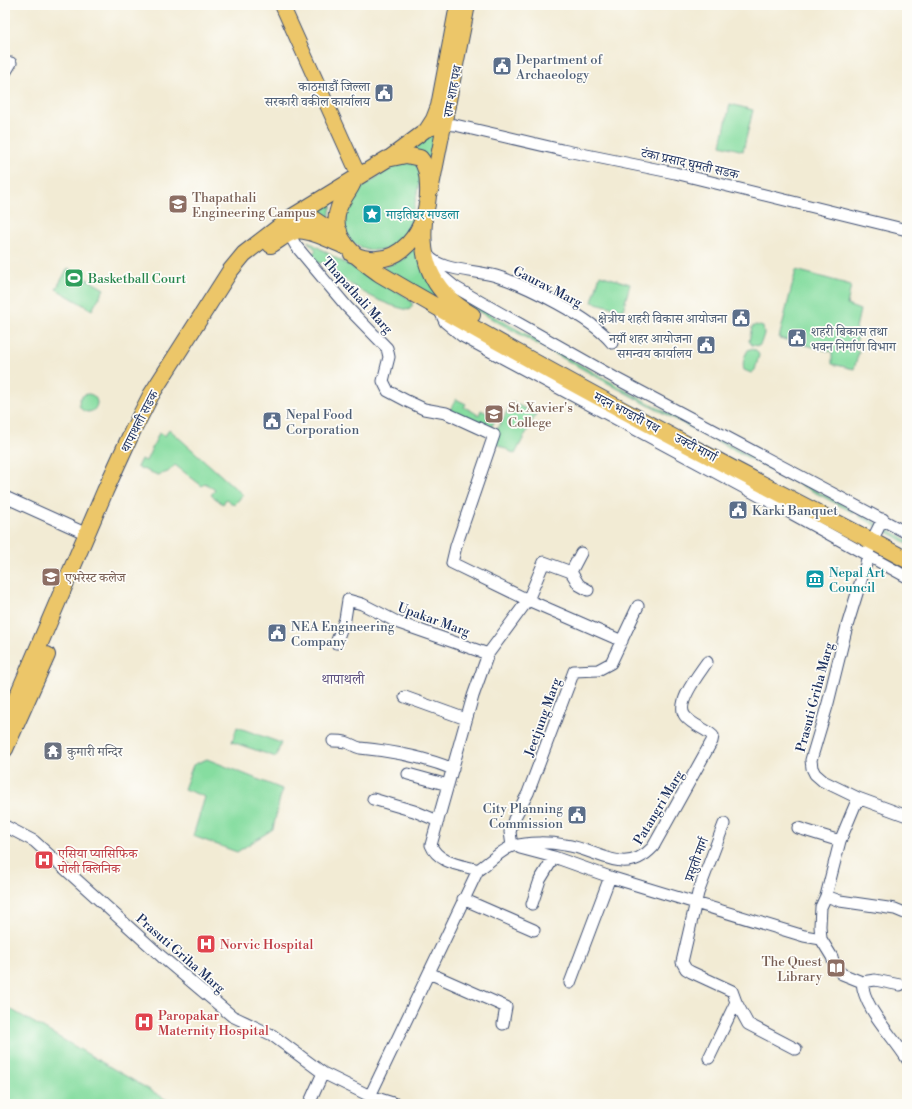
<svg xmlns="http://www.w3.org/2000/svg" width="912" height="1109" viewBox="0 0 912 1109" font-family="'Libre Bodoni','Noto Serif Devanagari',serif">
<style>
.green{fill:#86dda0;stroke:#50867f}
.lines{fill:none;stroke-linecap:round;stroke-linejoin:round}
.minor-casing{stroke:#3b4b70;stroke-width:13}
.major-casing{stroke:#3b4b70;stroke-width:16}
.highway-casing{stroke:#3b4b70;stroke-width:18}
.minor{stroke:#fff;stroke-width:11}
.major{stroke:#ecc669;stroke-width:14}
.highway{stroke:#ecc669;stroke-width:16}
.labels{text-anchor:middle;stroke-width:3.5;stroke-linejoin:round;paint-order:stroke}
.service-label{font-size:13px;fill:#4e5e75;stroke:#fdfcf7;text-anchor:start}
.street-label{font-size:13px;fill:#1b2f5e;stroke:#fdfcf7}
.education-label{font-size:13px;fill:#785e54;stroke:#fdfcf7;text-anchor:start}
.culture-label{font-size:13px;fill:#0d838f;stroke:#fdfcf7;text-anchor:start}
.leisure-label{font-size:13px;fill:#27864d;stroke:#fdfcf7;text-anchor:start}
.worship-label{font-size:13px;fill:#5b616d;stroke:#fdfcf7;text-anchor:start}
.health-label{font-size:13px;fill:#be3a42;stroke:#fdfcf7;text-anchor:start}
.neighbourhood-label{font-size:14px;fill:#615482;stroke:#fdfcf7}
</style>
<rect width="100%" height="100%" fill="#fdfcf7"/>
<filter id="ink" filterUnits="userSpaceOnUse"><feTurbulence type="fractalNoise" baseFrequency=".025" numOctaves="2"/><feDisplacementMap in="SourceGraphic" scale="8" xChannelSelector="R" yChannelSelector="G"/><feConvolveMatrix kernelMatrix="1 2 1 2 8 2 1 2 1" color-interpolation-filters="sRGB"/></filter>
<filter id="wash" filterUnits="userSpaceOnUse"><feTurbulence type="fractalNoise" baseFrequency=".012" numOctaves="4" result="noise"/><feDisplacementMap in="SourceGraphic" scale="16" xChannelSelector="R" yChannelSelector="G"/><feGaussianBlur stdDeviation="0.9" result="paint"/><feColorMatrix in="noise" values="0 0 0 0 0 0 0 0 0 0 0 0 0 0 0 0 0 1.4 0 .05"/><feComposite in="paint" operator="in"/></filter>
<g filter="url(#wash)">
<rect width="100%" height="100%" fill="#f2ebd4"/>
<path class="green" d="M730 104 753 110 743 151 721 145Z
M437 130 430 163 410 149Z
M414 160 421 174 411 223 401 242 384 250H367L351 242 341 222 353 194 394 165Z
M334 198 330 211 329 224 308 213Z
M308 241 334 257 404 295 412 302V306L409 310C377 304 348 284 323 263H317L312 259V254L316 250 308 242Z
M417 243 438 298V299L382 268 403 259Z
M68 268 104 289 92 310 56 289Z
M796 270 851 285 847 305 860 310 856 328 859 331 855 348 859 352 854 369 832 364V352L779 338Z
M600 275 630 284 623 310 592 302Z
M465 300 643 400 855 511 854 513 642 402 476 310 464 302Z
M756 325 763 327 764 334 761 343 759 346 752 345 749 341 752 327Z
M749 349 756 350 759 355 755 370 751 373 744 370C742 364 744 355 749 349Z
M79 403a9 9 0 1 1 18 0a9 9 0 1 1-18 0Z
M456 399 466 404 464 407 479 415 481 410 496 418 488 434 448 414Z
M512 402 536 414 515 454 491 441Z
M169 429 243 495 234 505 226 499 223 504 211 495 215 490 205 483 202 486 175 465 168 472 158 475 137 467 141 459 146 461 159 433 165 436Z
M860 514 907 540V543L859 516Z
M237 727 281 743 276 757 232 742Z
M207 759 282 789 273 829 237 852 193 836 205 797 184 789 193 765Z
M5 1006 174 1104H15L5 1097Z"/>
</g>
<g filter="url(#ink)">
<g class="lines">
<g class="minor-casing">
<path id="minor" d="M5 73 11 63
M445 124 455 125 562 150 675 173 907 230
M289 234 296 246 347 307 387 348 389 357 383 381 388 391 407 401 424 409 446 413 494 435 456 546 452 563 528 600 622 641
M428 255C438 271 477 270 496 276 526 285 592 318 612 343
M433 269 455 287 479 301 617 379 907 533
M439 309 445 322 462 336 778 506 907 577
M5 497 87 534
M883 519C875 534 868 547 866 564L847 626 828 703 811 760 812 768 815 774 823 781 858 798 907 816
M571 572 581 553
M336 643 345 619 348 600 362 604 399 623 488 654
M405 697 466 719
M333 741C337 741 342 741 345 742 350 743 355 747 360 748 391 751 424 757 453 769
M408 774 448 785
M858 798 840 841 826 896 821 907 820 926 821 939 832 957 835 967 842 974 862 982C864 1009 893 1036 907 1059
M373 799 414 811 438 821
M5 826 34 841 162 957 232 1016 272 1035 323 1073 370 1096 396 1104
M798 828 840 841
M512 846 510 832 514 819 528 793 574 671 598 670 611 663 638 606
M520 848 554 857 610 877 804 936 821 939
M478 870C461 865 438 863 431 845L473 696 488 654 528 600 544 562 571 572 579 585 588 590
M826 896 840 901 895 909 907 914
M463 899 534 930
M532 904 540 880 554 857
M429 973 506 1007 503 1024
M862 982 875 980 900 985
M570 983 610 877
M736 1002 748 1024 796 1049
M709 1058 736 1002 732 991 691 972 686 969 682 962 698 893 724 824
M370 1096 478 870C487 864 504 848 513 846 529 842 550 842 565 845 598 849 624 878 653 847L712 741 713 736C705 728 693 726 685 716 675 703 699 674 707 662
M309 1104 323 1073"/>
</g>
<g class="major-casing">
<path id="major" d="M282 5 355 167 361 175
M426 130 433 119 438 106 457 5
M387 159 426 130 435 127
M431 191 468 5"/>
</g>
<g class="highway-casing">
<path id="highway" d="M354 180C350 191 343 197 339 207 327 238 359 259 380 274 487 337 597 397 707 455 774 491 841 524 907 560
M292 217 313 219 328 229 339 231
M424 222C420 265 435 294 472 315
M271 245C278 241 287 233 296 231 308 228 334 242 347 247
M5 725 105 491 132 432 151 395 230 271 244 254 292 217 387 159 406 155 420 158C427 166 428 176 428 187 430 228 399 275 352 254
M5 749 47 655"/>
</g>
<use href="#minor" class="minor"/>
<use href="#major" class="major"/>
<use href="#highway" class="highway"/>
</g>
</g>
<defs>
<g id="civic-square" transform="scale(1)"><rect x="-9" y="-9" width="18" height="18" rx="4" fill="#5c6f8a" stroke="#fdfcf7"/><path d="M-.6-6.5H3V-4.5H.6V-3L4-1V1h2V6H-6V1h2V-1L-.6-3ZM-1.2 2.5V6h2.4V2.5Z" fill="#fff"/></g>
<g id="university-square" transform="scale(1)"><rect x="-9" y="-9" width="18" height="18" rx="4" fill="#8d6e63" stroke="#fdfcf7"/><path d="M0-5L7-2L0 1L-7-2ZM-4 1L0 2.5L4 1V4Q0 6-4 4Z" fill="#fff"/></g>
<g id="sight-square" transform="scale(1)"><rect x="-9" y="-9" width="18" height="18" rx="4" fill="#0f9aa8" stroke="#fdfcf7"/><path d="M0-6L1.8-2.2L6-1.7L2.9 1.2L3.7 5.4L0 3.3L-3.7 5.4L-2.9 1.2L-6-1.7L-1.8-2.2Z" fill="#fff"/></g>
<g id="stadium-square" transform="scale(1)"><rect x="-9" y="-9" width="18" height="18" rx="4" fill="#2e9e5b" stroke="#fdfcf7"/><path d="M0-5a6.5 5 0 1 0 0 10a6.5 5 0 1 0 0-10ZM-3.5-1.8h7v3.6h-7Z" fill="#fff"/></g>
<g id="museum-square" transform="scale(1)"><rect x="-9" y="-9" width="18" height="18" rx="4" fill="#0f9aa8" stroke="#fdfcf7"/><path d="M0-6L6-3V-2H-6V-3ZM-5-1h2V3h-2ZM-1-1h2V3h-2ZM3-1h2V3H3ZM-6 4H6V6H-6Z" fill="#fff"/></g>
<g id="temple-square" transform="scale(1)"><rect x="-9" y="-9" width="18" height="18" rx="4" fill="#6b7280" stroke="#fdfcf7"/><path d="M0-6L5-2H3V0L6.5 2.5H4V6H1.5V3h-3V6H-4V2.5H-6.5L-3 0V-2H-5Z" fill="#fff"/></g>
<g id="hospital-square" transform="scale(1)"><rect x="-9" y="-9" width="18" height="18" rx="4" fill="#e0444e" stroke="#fdfcf7"/><path d="M-5-5h3v3.5h4V-5h3V5h-3V1.5h-4V5h-3Z" fill="#fff"/></g>
<g id="library-square" transform="scale(1)"><rect x="-9" y="-9" width="18" height="18" rx="4" fill="#8d6e63" stroke="#fdfcf7"/><path d="M-6-4Q-3-5.5-.7-3.5V5Q-3 3-6 4ZM6-4Q3-5.5 .7-3.5V5Q3 3 6 4Z" fill="#fff"/></g>
</defs>
<g fill-rule="evenodd">
<use href="#civic-square" x="502" y="66"/>
<use href="#civic-square" x="384" y="93"/>
<use href="#university-square" x="178" y="204"/>
<use href="#sight-square" x="372" y="214"/>
<use href="#stadium-square" x="74" y="278"/>
<use href="#civic-square" x="741" y="318"/>
<use href="#civic-square" x="797" y="338"/>
<use href="#civic-square" x="706" y="345"/>
<use href="#university-square" x="494" y="414"/>
<use href="#civic-square" x="272" y="421"/>
<use href="#civic-square" x="738" y="510"/>
<use href="#university-square" x="51" y="577"/>
<use href="#museum-square" x="815" y="579"/>
<use href="#civic-square" x="277" y="633"/>
<use href="#temple-square" x="53" y="751"/>
<use href="#civic-square" x="577" y="815"/>
<use href="#hospital-square" x="44" y="860"/>
<use href="#hospital-square" x="206" y="944"/>
<use href="#library-square" x="836" y="968"/>
<use href="#hospital-square" x="144" y="1022"/>
</g>
<g class="labels">
<g class="service-label">
<text x="516" y="64">Department of<tspan x="516" dy="15">Archaeology</tspan></text>
<text x="370" y="91" text-anchor="end">काठमाडौं जिल्ला<tspan x="370" dy="15">सरकारी वकील कार्यालय</tspan></text>
<text x="727" y="323" text-anchor="end">क्षेत्रीय शहरी विकास आयोजना</text>
<text x="811" y="336">शहरी बिकास तथा<tspan x="811" dy="15">भवन निर्माण विभाग</tspan></text>
<text x="692" y="343" text-anchor="end">नयाँ शहर आयोजना<tspan x="692" dy="15">समन्वय कार्यालय</tspan></text>
<text x="286" y="419">Nepal Food<tspan x="286" dy="15">Corporation</tspan></text>
<text x="752" y="515">Karki Banquet</text>
<text x="291" y="631">NEA Engineering<tspan x="291" dy="15">Company</tspan></text>
<text x="563" y="813" text-anchor="end">City Planning<tspan x="563" dy="15">Commission</tspan></text>
</g>
<g class="street-label">
<text transform="translate(452 91) rotate(-79)" y="5">राम शाह पथ</text>
<text transform="translate(690 163) rotate(13)" y="5">टंका प्रसाद घुमती सडक</text>
<text transform="translate(548 286) rotate(27)" y="5">Gaurav Marg</text>
<text transform="translate(358 295) rotate(48)" y="5">Thapathali Marg</text>
<text transform="translate(627 412) rotate(28)" y="5">मदन भण्डारी पथ</text>
<text transform="translate(139 421) rotate(-63)" y="5">थापाथली सडक</text>
<text transform="translate(696 447) rotate(28)" y="5">उक्टी मार्गा</text>
<text transform="translate(434 619) rotate(20)" y="5">Upakar Marg</text>
<text transform="translate(814 697) rotate(-75)" y="5">Prasuti Griha Marg</text>
<text transform="translate(542 717) rotate(-70)" y="5">Jeetjung Marg</text>
<text transform="translate(658 807) rotate(-59)" y="5">Patangri Marg</text>
<text transform="translate(696 859) rotate(-69)" y="5">प्रसुती मार्ग</text>
<text transform="translate(181 953) rotate(41)" y="5">Prasuti Griha Marg</text>
</g>
<g class="education-label">
<text x="192" y="202">Thapathali<tspan x="192" dy="15">Engineering Campus</tspan></text>
<text x="508" y="412">St. Xavier's<tspan x="508" dy="15">College</tspan></text>
<text x="65" y="582">एभरेस्ट कलेज</text>
<text x="822" y="966" text-anchor="end">The Quest<tspan x="822" dy="15">Library</tspan></text>
</g>
<g class="culture-label">
<text x="386" y="219">माइतिघर मण्डला</text>
<text x="829" y="577">Nepal Art<tspan x="829" dy="15">Council</tspan></text>
</g>
<g class="leisure-label">
<text x="88" y="283">Basketball Court</text>
</g>
<g class="worship-label">
<text x="67" y="756">कुमारी मन्दिर</text>
</g>
<g class="health-label">
<text x="58" y="858">एसिया प्यासिफिक<tspan x="58" dy="15">पोली क्लिनिक</tspan></text>
<text x="220" y="949">Norvic Hospital</text>
<text x="158" y="1020">Paropakar<tspan x="158" dy="15">Maternity Hospital</tspan></text>
</g>
<g class="neighbourhood-label">
<text x="343" y="684">थापाथली</text>
</g>
</g>
<rect width="912" height="1109" fill="none" stroke="#fdfcf7" stroke-width="20"/>
</svg>
